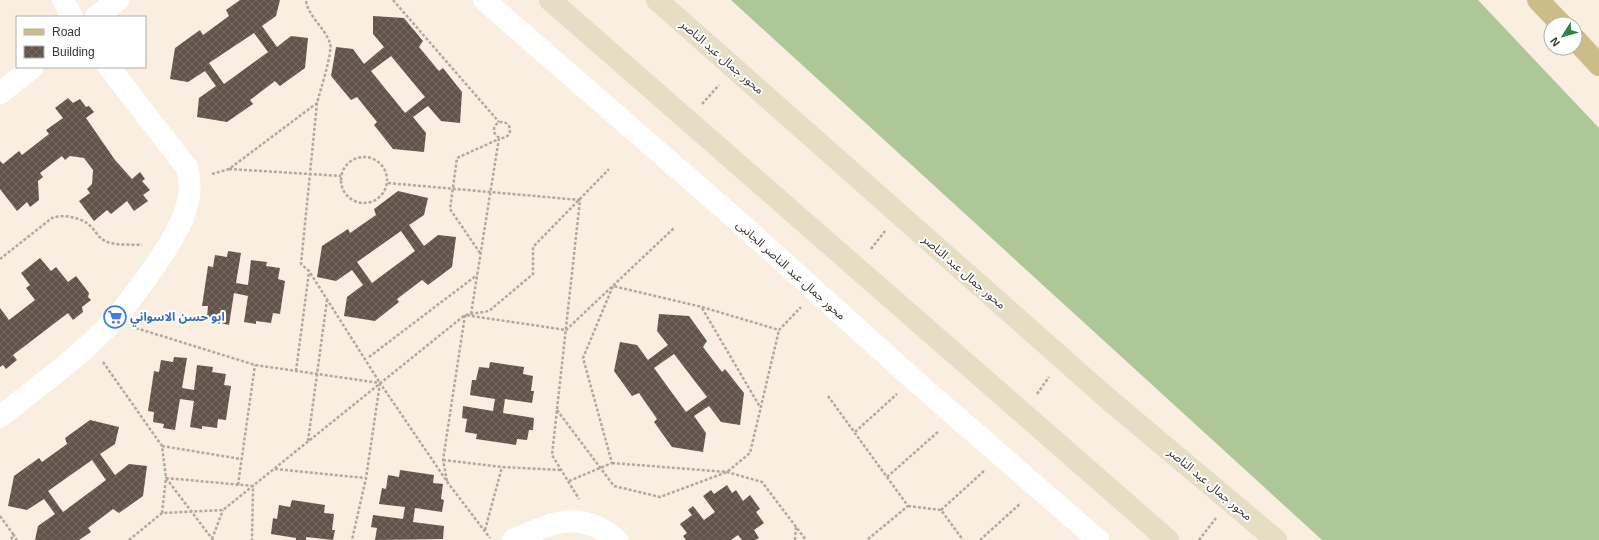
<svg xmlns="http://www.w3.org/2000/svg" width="1599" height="540" viewBox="0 0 1599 540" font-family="Helvetica,'Noto Sans Arabic',sans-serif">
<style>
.grass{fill:#adc797}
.building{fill:url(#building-cross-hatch);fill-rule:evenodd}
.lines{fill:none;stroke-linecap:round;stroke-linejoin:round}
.path{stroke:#b1a99d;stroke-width:2.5;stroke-dasharray:3 2;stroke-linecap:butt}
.minor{stroke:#fff;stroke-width:22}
.tertiary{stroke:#fff;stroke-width:22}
.secondary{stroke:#e5dec4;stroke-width:22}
.primary{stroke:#cbbc88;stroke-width:22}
.labels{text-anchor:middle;stroke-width:4;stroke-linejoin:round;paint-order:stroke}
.street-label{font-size:12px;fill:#3a3630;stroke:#fff}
.shop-label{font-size:12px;font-weight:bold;fill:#366cbe;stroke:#fff;text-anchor:start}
</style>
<defs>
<pattern id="building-cross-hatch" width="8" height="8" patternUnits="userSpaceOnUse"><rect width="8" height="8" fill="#62544b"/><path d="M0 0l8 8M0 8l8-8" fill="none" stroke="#766a63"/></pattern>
</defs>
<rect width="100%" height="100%" fill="#f9eedf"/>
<path class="grass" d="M731 0H1478L1599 128V540H1322Z"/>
<path class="building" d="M240 0H280L276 16 262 26 277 47 291 36 308 38 305 68 280 86 275 81 250 100 253 104 227 122 197 117 199 98 216 86 205 71 188 82 170 79 175 48 200 30 203 35 229 16 226 10ZM254 33 268 52 224 84 209 63Z
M373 16 404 18 423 41 419 47 439 71 443 68 462 92 460 123 441 121 428 106 413 117 426 133 424 152 393 149 374 125 377 122 357 97 351 100 331 76 336 47 353 49 364 64 384 47 373 34ZM391 56 425 97 405 113 371 71Z
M68 98 73 103 80 99 86 107 89 106 94 112 86 118 115 160 132 179 140 172 145 179 142 181 150 190 143 195 148 201 134 211 127 201 111 214 107 210 94 221 79 201 90 193 87 189 92 184 93 170 84 158 70 156 65 160 62 156 40 173 43 177 38 181 39 200 30 207 27 202 17 211 0 189V161L3 164 19 151 22 155 49 134 46 130 63 118 55 108Z
M398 191 428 198 424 215 409 225 424 246 438 235 456 237 452 267 428 285 422 280 397 299 399 302 375 321 344 316 347 297 363 285 352 270 336 281 317 277 322 246 348 229 350 233 376 215 374 209ZM401 231 415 251 372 283 357 262Z
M228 251 241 253 236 283 248 285 251 260 267 262 266 266 280 268 278 279 285 281 280 314 273 313 271 323 256 321V324L244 322 248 296 234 293 229 325 217 322 218 319 207 317 208 306H202L208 266 213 267 215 255 227 257Z
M40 258 51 271 56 267 68 282 76 276 89 293 88 297 91 300 82 307 83 312 73 320 68 313 13 355 17 360 6 369 3 365 0 367V308L9 320 35 300 26 288 30 285 21 273Z
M659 314 689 316 707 341 703 347 722 372 725 369 744 393 740 425 721 422 709 406 694 416 706 433 703 452 672 447 654 422 657 419 639 393 632 396 614 371 620 342 637 345 648 360 668 345 657 331ZM674 354 707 397 686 412 654 368Z
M174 357 187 358 182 388 194 390 197 365 213 367 212 372 226 374 224 385 231 386 226 420 218 419 217 428 202 426V429L190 427 194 401 180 399 175 430 163 428 164 424 153 422 154 412 148 411 154 371 159 372 161 360 173 362Z
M490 362 524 367 523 374 533 376 531 391H534L532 403 505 399 503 413 534 418 533 430H529L527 440 517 439 516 445 476 439 477 434 465 432 467 419 462 418 463 406 493 411 495 399 470 395 472 380H476L479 367 489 368Z
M90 420 119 427 115 444 100 454 115 475 129 464 147 466 143 496 119 513 113 509 88 528 91 532 79 540H35L38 526 55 514 44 499 27 510 8 506 14 476 39 458 42 462 67 444 65 438ZM92 460 106 480 63 512 48 491Z
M400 470 434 475 433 483 443 484 441 499 444 500 442 512 415 508 413 522 444 526 443 539 375 540 377 528 371 527 373 515 403 519 405 507 379 504 382 488 386 489 388 475 399 477Z
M727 485 732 493 736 490 743 501 750 495 760 509 756 512 764 523 754 530 759 538 755 540H742L738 535 731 540H686L683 536 687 533 680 524 692 515 688 510 693 506 704 520 715 512 703 496 711 490 714 494Z
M292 500 325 505 324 513 334 514 332 530H335L333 540 306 537V540H296V538L271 534 273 518 277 519 279 505 290 507Z"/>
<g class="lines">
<path class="path" d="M393 0 499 122
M317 103 301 264 309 271 380 383 366 478 352 540
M702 104 719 85
M494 130a8 8 0 1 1 16 0a8 8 0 1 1-16 0Z
M341 180a23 23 0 1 1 46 0a23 23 0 1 1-46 0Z
M229 169 341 176
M212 174 229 169 317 103C320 91 333 52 330 43 325 28 307 15 306 0
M388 183 580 200 552 455 579 499
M871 249 885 231
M480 253 450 209 457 158 499 139
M0 259 52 218C62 214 79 217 88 224 95 229 97 237 105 241 115 246 131 244 142 245
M702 308 760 407
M471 314 499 138
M136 328 255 365 380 383 448 483 490 538
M369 357 477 275
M103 362 162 446 166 478 213 540
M296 371 309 272
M1037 394 1049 377
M828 396 908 506 867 540
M557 410 614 486 660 497 727 472 750 453 779 330
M855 432 897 394
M308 441 327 300
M162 446 241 459
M443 460 502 467 562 470
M612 463 727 472 762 482 806 540
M275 469 366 478
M887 477 939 431
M447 481 443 460 465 315 566 330 674 228
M569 481 612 463 583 358 613 286 702 307 779 330 801 307
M238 485 255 365
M908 506 941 510 963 540
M941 510 984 471
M162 513 166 478 253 486 252 540
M0 516 13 534 11 540
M485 530 502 467
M13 534 17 540
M212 539 223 510
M129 540 162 513 223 510 465 315 489 311 533 274V247L609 169
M795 540 796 527
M980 540 1021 503
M1199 540 1216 518"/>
<path class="minor" d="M63 0 72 17
M96 17 118 0
M0 93 33 67
M0 417C38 386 80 357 113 321 130 302 144 281 159 260 177 233 197 201 187 168L109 67
M513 540C553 523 578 508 617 540"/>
<path class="tertiary" d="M484 0 738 221 913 379 1098 540"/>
<path class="secondary" d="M550 0 1168 540
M657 0 1107 398 1276 540"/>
<path class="primary" d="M1538 0 1561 24
M1575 39 1599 65"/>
</g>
<defs>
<g id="supermarket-ring" transform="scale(1.15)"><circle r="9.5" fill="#fff" stroke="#3f7fe0" stroke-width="1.5"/><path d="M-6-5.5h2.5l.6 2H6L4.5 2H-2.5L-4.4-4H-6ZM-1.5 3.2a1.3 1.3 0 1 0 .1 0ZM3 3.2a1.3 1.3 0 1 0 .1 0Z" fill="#3f7fe0"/></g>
</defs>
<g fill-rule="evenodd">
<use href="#supermarket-ring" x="115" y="317"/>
</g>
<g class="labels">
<g class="street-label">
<text transform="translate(722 57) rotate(41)" y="4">محور جمال عبد الناصر</text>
<text transform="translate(791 270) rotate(42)" y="4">محور جمال عبد الناصر الجانبى</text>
<text transform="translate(964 272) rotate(41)" y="4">محور جمال عبد الناصر</text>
<text transform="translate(1210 484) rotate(40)" y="4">محور جمال عبد الناصر</text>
</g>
<g class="shop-label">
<text x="130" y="321">ابو حسن الاسواني</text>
</g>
</g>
<rect x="16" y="16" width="130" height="52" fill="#ffffff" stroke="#b0afac"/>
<rect x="24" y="29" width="20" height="6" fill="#cbbc88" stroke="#b0afac"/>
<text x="52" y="36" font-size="12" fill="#3a3630">Road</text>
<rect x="24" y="46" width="20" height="12" fill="url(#building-cross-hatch)" stroke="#b0afac"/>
<text x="52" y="56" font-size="12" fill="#3a3630">Building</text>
<g transform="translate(1563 36) rotate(233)"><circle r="19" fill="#ffffff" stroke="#b0afac"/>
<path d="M0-3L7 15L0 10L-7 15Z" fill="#307f4f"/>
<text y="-6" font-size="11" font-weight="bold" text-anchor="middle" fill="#3a3630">N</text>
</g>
</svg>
